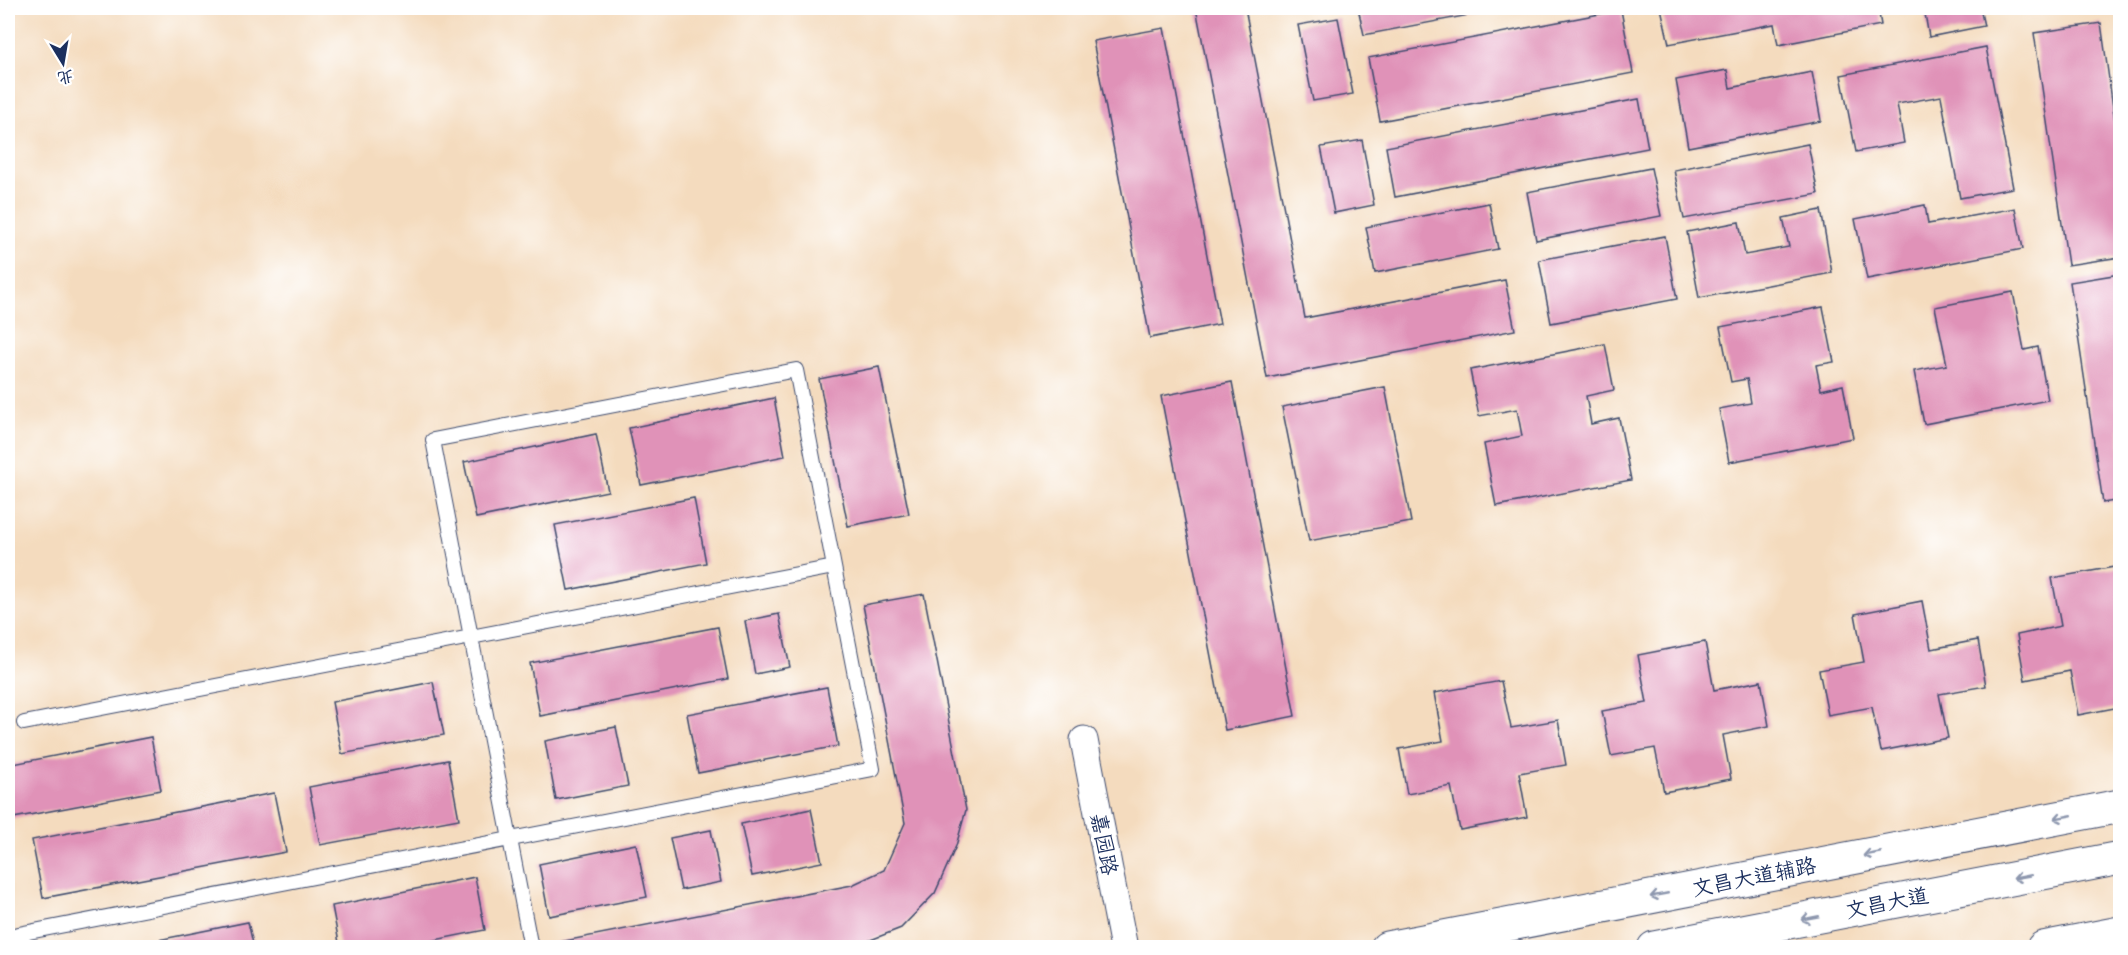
<svg xmlns="http://www.w3.org/2000/svg" width="2128" height="955" viewBox="0 0 2128 955" font-family="'Architects Daughter','LXGW WenKai TC',sans-serif">
<style>
.building{fill:#e092b8}
.lines{fill:none;stroke-linecap:round;stroke-linejoin:round}
.service-casing{stroke:#3c496c;stroke-width:16}
.minor-casing{stroke:#3c496c;stroke-width:29}
.tertiary-casing{stroke:#3c496c;stroke-width:35}
.primary-casing{stroke:#3c496c;stroke-width:35}
.service{stroke:#fff;stroke-width:14}
.minor{stroke:#fff;stroke-width:27}
.tertiary{stroke:#fff;stroke-width:33}
.primary{stroke:#fff;stroke-width:33}
.oneway{stroke:#8d97ae}
.labels{text-anchor:middle;stroke-width:6;stroke-linejoin:round;paint-order:stroke}
.street-label{font-size:21px;fill:#1b2f5e;stroke:#fff}
</style>
<rect width="100%" height="100%" fill="#fff"/>
<filter id="ink" filterUnits="userSpaceOnUse"><feTurbulence type="fractalNoise" baseFrequency=".0167" numOctaves="2"/><feDisplacementMap in="SourceGraphic" scale="12" xChannelSelector="R" yChannelSelector="G"/><feConvolveMatrix kernelMatrix="1 2 1 2 8 2 1 2 1" color-interpolation-filters="sRGB"/></filter>
<filter id="wash" filterUnits="userSpaceOnUse"><feTurbulence type="fractalNoise" baseFrequency=".008" numOctaves="4" result="noise"/><feDisplacementMap in="SourceGraphic" scale="24" xChannelSelector="R" yChannelSelector="G"/><feGaussianBlur stdDeviation="1.35" result="paint"/><feColorMatrix in="noise" values="0 0 0 0 0 0 0 0 0 0 0 0 0 0 0 0 0 1.4 0 .05"/><feComposite in="paint" operator="in"/></filter>
<g filter="url(#wash)">
<rect width="100%" height="100%" fill="#f4dbbe"/>
<g id="blocks">
<path class="building" d="M1196 8H1245L1305 318 1505 280 1515 330 1267 378Z
M1358 8H1501V9L1364 35Z
M1661 8H1878L1881 25 1778 45 1774 24 1669 44Z
M1924 8H1980L1984 26 1929 37Z
M1621 10 1633 73 1380 121 1368 58Z
M1338 18 1353 94 1313 101 1298 25Z
M2101 23 2120 157V257L2068 265 2034 33Z
M1164 28 1220 324 1150 338 1093 41Z
M1986 47 2013 188 1960 198 1941 96 1897 104 1904 143 1856 152 1841 75Z
M1727 70 1730 88 1812 72 1821 121 1688 147 1676 80Z
M1639 99 1648 148 1395 197 1386 147Z
M1362 140 1374 205 1334 213 1321 147Z
M1808 144 1818 194 1684 219 1674 170Z
M1651 168 1661 216 1536 240 1527 192Z
M1489 203 1498 249 1375 273 1366 227Z
M1925 205 1928 224 2015 208 2023 249 1867 279 1855 219Z
M1821 210 1832 273 1699 298 1687 232 1739 222 1745 255 1789 247 1783 218Z
M1665 236 1677 299 1551 323 1539 260Z
M2120 274V500L2103 503 2070 282Z
M2013 292 2024 350 2038 347 2048 400 1924 424 1914 371 1947 365 1935 307Z
M1823 307 1834 362 1816 365 1821 390 1843 385 1853 438 1729 462 1719 409 1751 403 1747 379 1731 382 1720 327Z
M1605 344 1614 390 1586 396 1591 424 1619 418 1631 480 1496 506 1484 444 1522 436 1517 409 1479 416 1470 370Z
M879 367 909 514 848 526 819 379Z
M1232 382 1295 716 1225 730 1161 396Z
M1385 387 1411 522 1309 541 1282 407Z
M774 398 785 456 641 485 629 428Z
M596 434 608 491 476 518 464 462Z
M694 498 706 563 568 590 555 525Z
M2120 566V707L2078 715 2070 671 2025 680 2017 635 2061 626 2052 578Z
M924 594 966 810 956 846 935 893 901 928 863 943 841 948H555L554 943 852 885 884 870 905 823 863 605Z
M1922 601 1931 649 1978 640 1986 686 1939 694 1948 738 1881 751 1872 707 1828 715 1819 670 1864 662 1855 614Z
M779 614 790 667 755 674 745 621Z
M718 627 728 679 540 716 530 663Z
M1705 642 1714 690 1761 681 1769 726 1723 735 1731 779 1664 792 1655 748 1611 756 1602 711 1647 703 1638 655Z
M1501 681 1511 728 1558 720 1566 765 1519 773 1527 817 1460 830 1451 786 1407 794 1399 749 1443 741 1434 693Z
M433 682 444 735 342 754 332 702Z
M827 687 838 746 698 773 687 714Z
M616 727 628 786 556 800 545 741Z
M151 737 161 790 8 819V765Z
M448 760 459 819 320 845 309 787Z
M274 793 286 852 43 898 32 840Z
M811 809 822 862 752 876 741 824Z
M711 830 721 882 681 890 670 838Z
M636 844 647 897 549 916 539 864Z
M475 877 485 930 395 948H340L332 906Z
M248 922 254 948H128V946Z"/>
</g>
</g>
<g filter="url(#ink)">
<use href="#blocks" fill-opacity="0" stroke="#3c496c" stroke-width="1.5"/>
<g class="lines">
<g class="service-casing">
<path id="service" d="M8 936 873 769 834 567 24 723
M531 948 433 440 796 370 834 567"/>
</g>
<g class="minor-casing">
<path id="minor" d="M1084 740 1124 948"/>
</g>
<g class="tertiary-casing">
<path id="tertiary" d="M1387 948 2120 806"/>
</g>
<g class="primary-casing">
<path id="primary" d="M1654 948 2120 858
M2043 948 2120 933"/>
</g>
<use href="#service" class="service"/>
<use href="#minor" class="minor"/>
<use href="#tertiary" class="tertiary"/>
<use href="#primary" class="primary"/>
</g>
<defs><path id="oneway-shaft" d="M-6 0H5M1.5-3L5.5 0L1.5 3" fill="none" stroke-width="1.6" stroke-linecap="round" stroke-linejoin="round" transform="scale(1.5)"/></defs>
<g class="oneway">
<use href="#oneway-shaft" transform="translate(2063 817) rotate(169)"/>
<use href="#oneway-shaft" transform="translate(1872 854) rotate(169)"/>
<use href="#oneway-shaft" transform="translate(2022 877) rotate(169)"/>
<use href="#oneway-shaft" transform="translate(1659 895) rotate(169)"/>
<use href="#oneway-shaft" transform="translate(1810 918) rotate(169)"/>
</g>
</g>
<g class="labels">
<g class="street-label">
<text transform="translate(1104 844) rotate(79)" y="7">嘉园路</text>
<text transform="translate(1754 877) rotate(-11)" y="7">文昌大道辅路</text>
<text transform="translate(1887 903) rotate(-11)" y="7">文昌大道</text>
</g>
</g>
<rect width="2128" height="955" fill="none" stroke="#fff" stroke-width="30"/>
<g transform="translate(63 63) rotate(169)" stroke="#ffffff" stroke-width="4.5" paint-order="stroke">
<path d="M0-4.5L10 22L0 15L-10 22Z" fill="#1b2f5e"/>
<text y="-9" font-size="16" font-weight="bold" text-anchor="middle" fill="#1b2f5e">北</text>
</g>
</svg>
